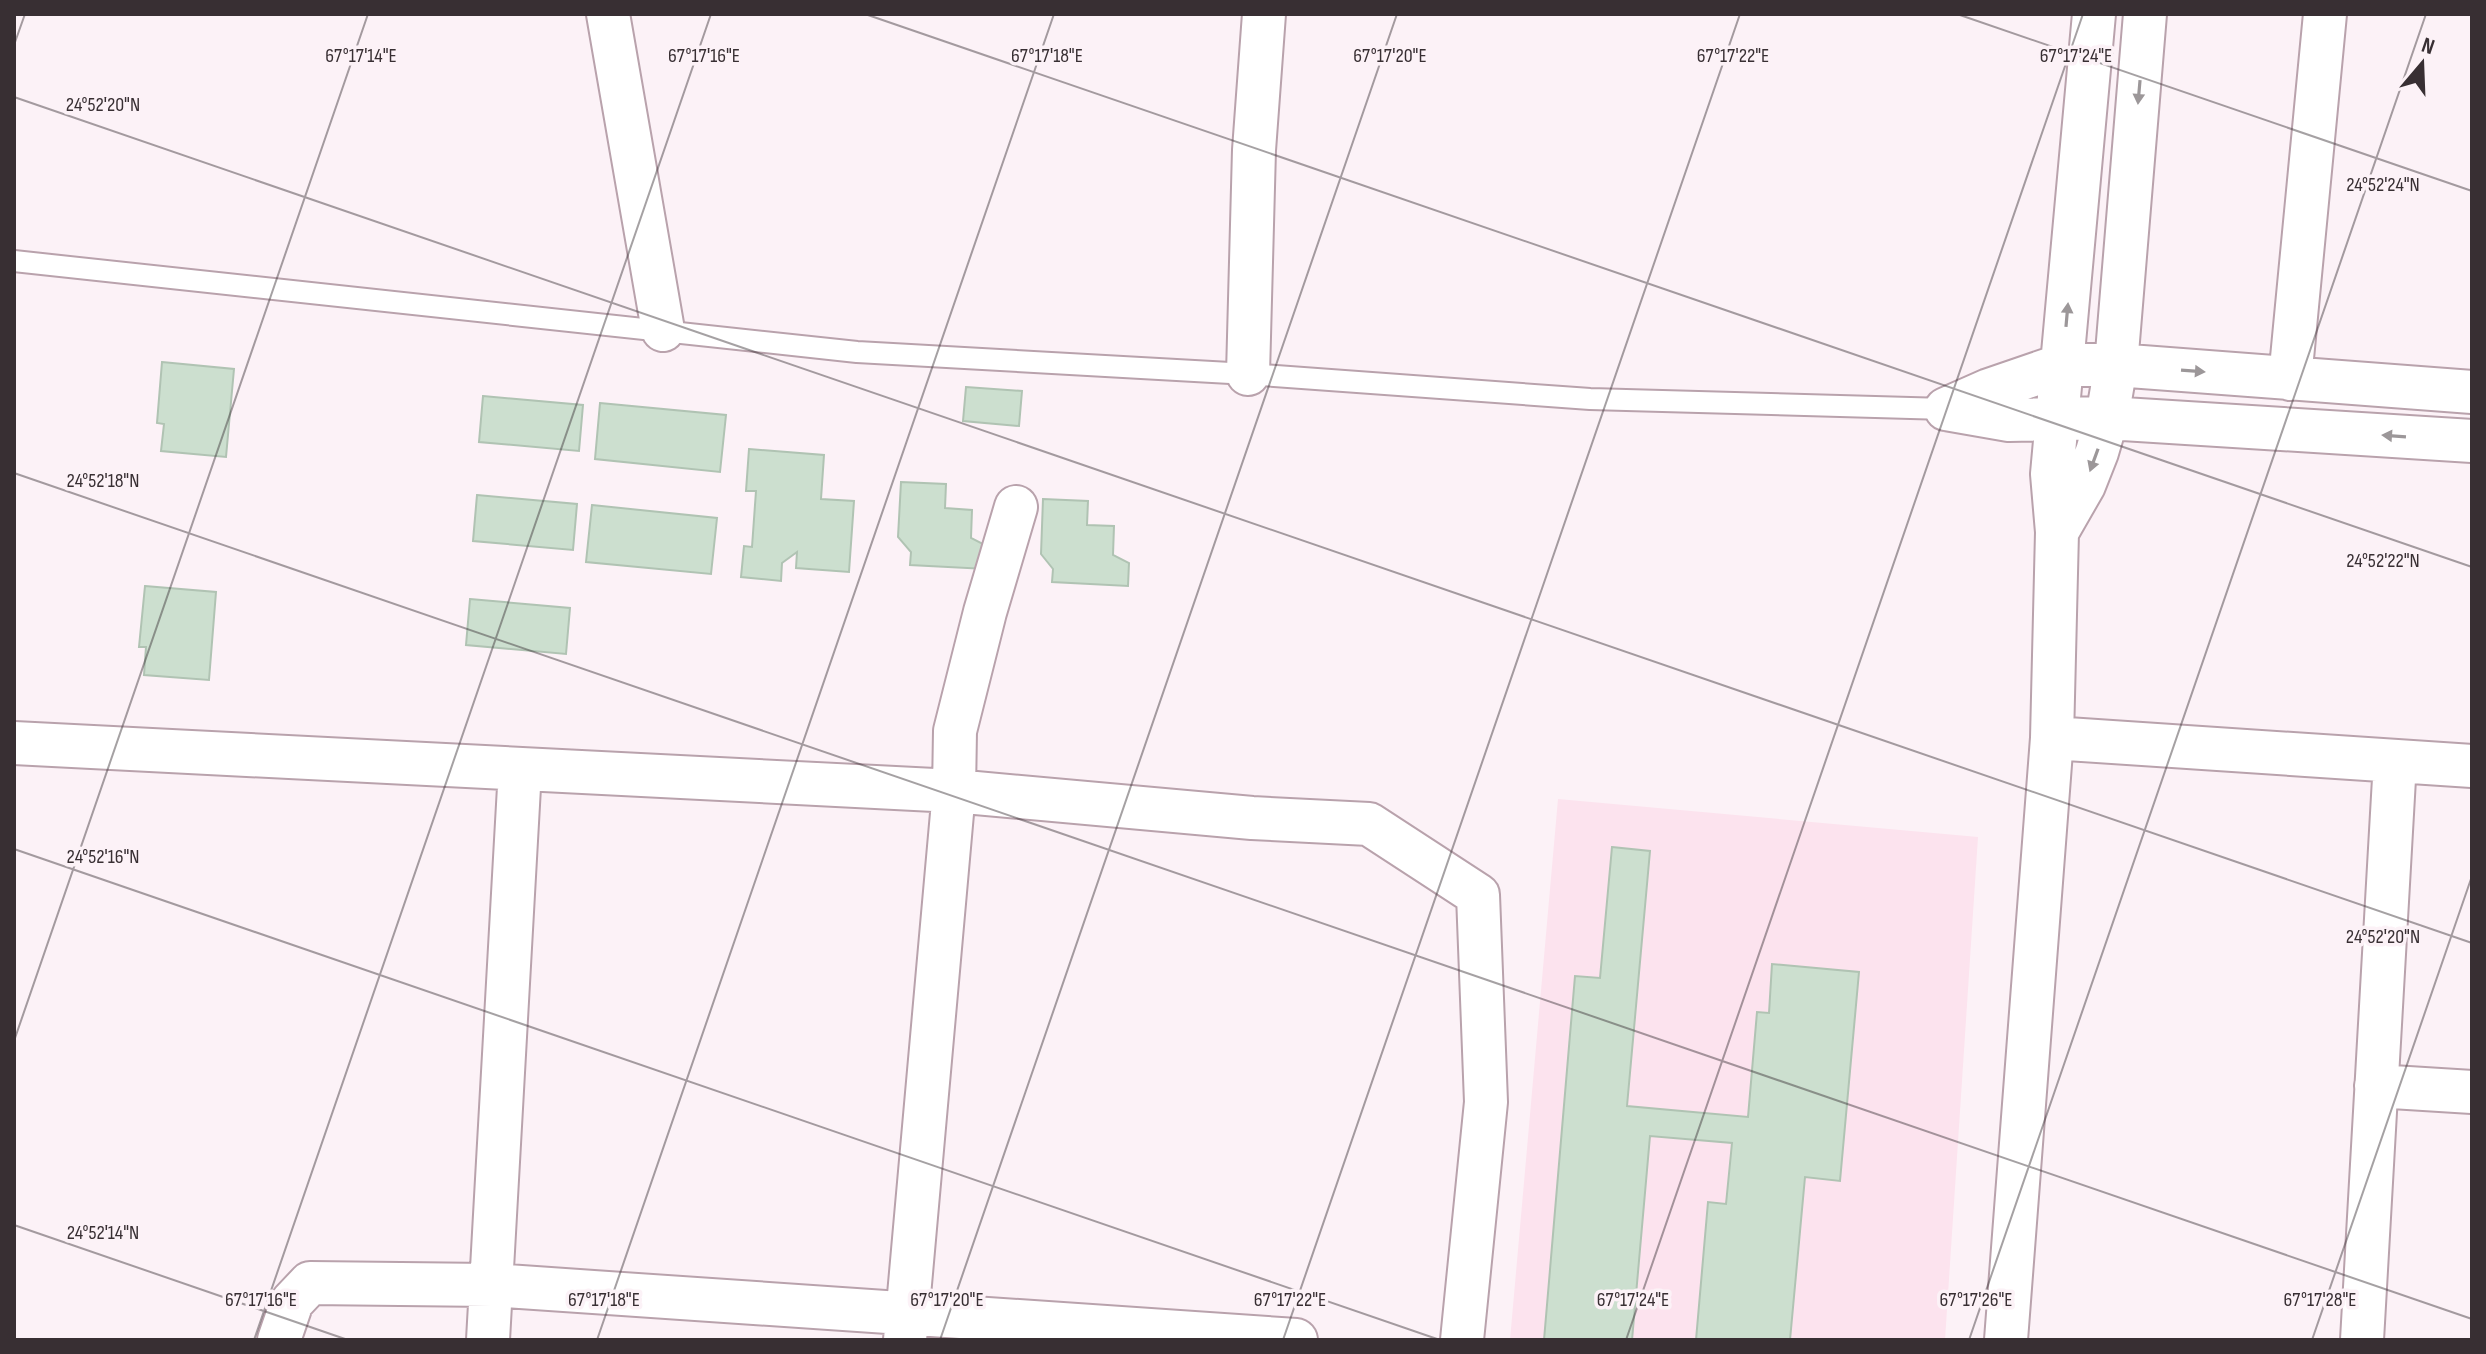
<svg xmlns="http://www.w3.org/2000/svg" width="2486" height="1354" viewBox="0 0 2486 1354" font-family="'Sofia Sans Condensed',sans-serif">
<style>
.built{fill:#fce3ee}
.building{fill:#ccdfcf;stroke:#b0c3b3;stroke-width:2}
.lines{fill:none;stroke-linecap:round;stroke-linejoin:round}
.lane-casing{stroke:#b9a2ac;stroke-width:24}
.street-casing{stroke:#b9a2ac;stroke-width:46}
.lane{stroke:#fff;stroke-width:20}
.street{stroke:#fff;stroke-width:42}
.oneway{fill:#9c9799}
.ticks{fill:none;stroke:#382f33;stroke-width:2;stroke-opacity:0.45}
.ticks-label{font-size:20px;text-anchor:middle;fill:#382f33;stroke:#fcf2f7;stroke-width:7;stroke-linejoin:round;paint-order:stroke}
</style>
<rect width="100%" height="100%" fill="#fcf2f7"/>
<path class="built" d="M1558 799 1978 837 1945 1340H1510Z"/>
<path class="building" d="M162 362 234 369 226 457 161 451 164 424 157 423Z
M966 387 1022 391 1019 426 963 421Z
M483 396 583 405 579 451 479 442Z
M600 403 726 415 720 472 595 459Z
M749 449 824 455 821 499 854 501 849 572 796 568 797 552 782 563 781 581 741 577 744 546 752 547 756 491H746Z
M901 482 946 484 945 508 972 510 971 538 987 546 986 569 910 565 911 552 898 537Z
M477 495 577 504 573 550 473 541Z
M1043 499 1088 501 1087 525 1114 526 1113 555 1129 563 1128 586 1052 582 1053 569 1041 554Z
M592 505 717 518 711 574 586 562Z
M145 586 216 592 209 680 144 675 146 647H139Z
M470 599 570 608 566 654 466 645Z
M1612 847 1650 851 1627 1106 1748 1117 1757 1012 1769 1013 1772 964 1859 972 1840 1181 1805 1177 1790 1340H1696L1708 1202 1726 1204 1732 1143 1650 1136 1632 1340H1544L1575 976 1600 978Z"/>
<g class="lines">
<g class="lane-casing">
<path id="lane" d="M14 261 857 352 1248 374 1590 399 1946 409"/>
</g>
<g class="street-casing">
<path id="street" d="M608 14 663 330
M1248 374 1254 150 1264 14
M2290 379 2325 14
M1946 409 1989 390 2062 365H2116L2472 392
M1946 409 2009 420 2107 418 2472 441
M2057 532 2084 485 2097 452 2107 418 2116 365 2145 14
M2052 738 2472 766
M14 743 954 791 1252 818 1369 824 1478 895 1486 1102 1462 1340
M2376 1086 2472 1092
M279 1340 292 1302 310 1283 491 1285 1296 1340
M488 1340 520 769
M905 1340 954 791 955 731 985 612 1016 507
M2006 1340 2052 738 2057 532 2052 474 2094 14
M2362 1340 2395 761"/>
</g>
<use href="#lane" class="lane"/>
<use href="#street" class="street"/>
</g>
<defs><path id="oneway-solid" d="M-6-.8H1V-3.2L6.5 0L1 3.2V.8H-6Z" transform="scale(2)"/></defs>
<g class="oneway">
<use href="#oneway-solid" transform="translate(2139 92) rotate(95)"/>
<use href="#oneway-solid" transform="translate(2067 315) rotate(-85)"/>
<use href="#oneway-solid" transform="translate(2193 371) rotate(4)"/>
<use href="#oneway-solid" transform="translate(2394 436) rotate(-176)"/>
<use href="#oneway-solid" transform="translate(2094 460) rotate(110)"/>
</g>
<path class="ticks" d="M865 14 2472 567M1957 14 2472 191M14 45 25 14M14 97 2472 943M14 473 2472 1319M14 849 1440 1340M14 1041 368 14M14 1225 348 1340M254 1340 711 14M597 1340 1054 14M940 1340 1397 14M1283 1340 1740 14M1626 1340 2083 14M1969 1340 2426 14M2312 1340 2472 876"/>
<g class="ticks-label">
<text x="361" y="62">67°17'14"E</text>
<text x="704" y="62">67°17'16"E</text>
<text x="1047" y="62">67°17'18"E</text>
<text x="1390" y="62">67°17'20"E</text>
<text x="1733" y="62">67°17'22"E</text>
<text x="2076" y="62">67°17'24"E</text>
<text x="103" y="111">24°52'20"N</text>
<text x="2383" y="191">24°52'24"N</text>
<text x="103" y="487">24°52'18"N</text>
<text x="2383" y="567">24°52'22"N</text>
<text x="103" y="863">24°52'16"N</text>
<text x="2383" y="943">24°52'20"N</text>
<text x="103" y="1239">24°52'14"N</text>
<text x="261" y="1306">67°17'16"E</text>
<text x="604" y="1306">67°17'18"E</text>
<text x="947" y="1306">67°17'20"E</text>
<text x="1290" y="1306">67°17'22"E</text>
<text x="1633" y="1306">67°17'24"E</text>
<text x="1976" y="1306">67°17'26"E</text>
<text x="2320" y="1306">67°17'28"E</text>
</g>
<rect width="2486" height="1354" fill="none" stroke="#382f33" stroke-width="32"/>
<g transform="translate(2422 64) rotate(19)" stroke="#fcf2f7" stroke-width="6" paint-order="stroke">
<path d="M0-6L14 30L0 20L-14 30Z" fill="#382f33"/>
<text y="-12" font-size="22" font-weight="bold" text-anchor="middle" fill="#382f33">N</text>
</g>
</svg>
